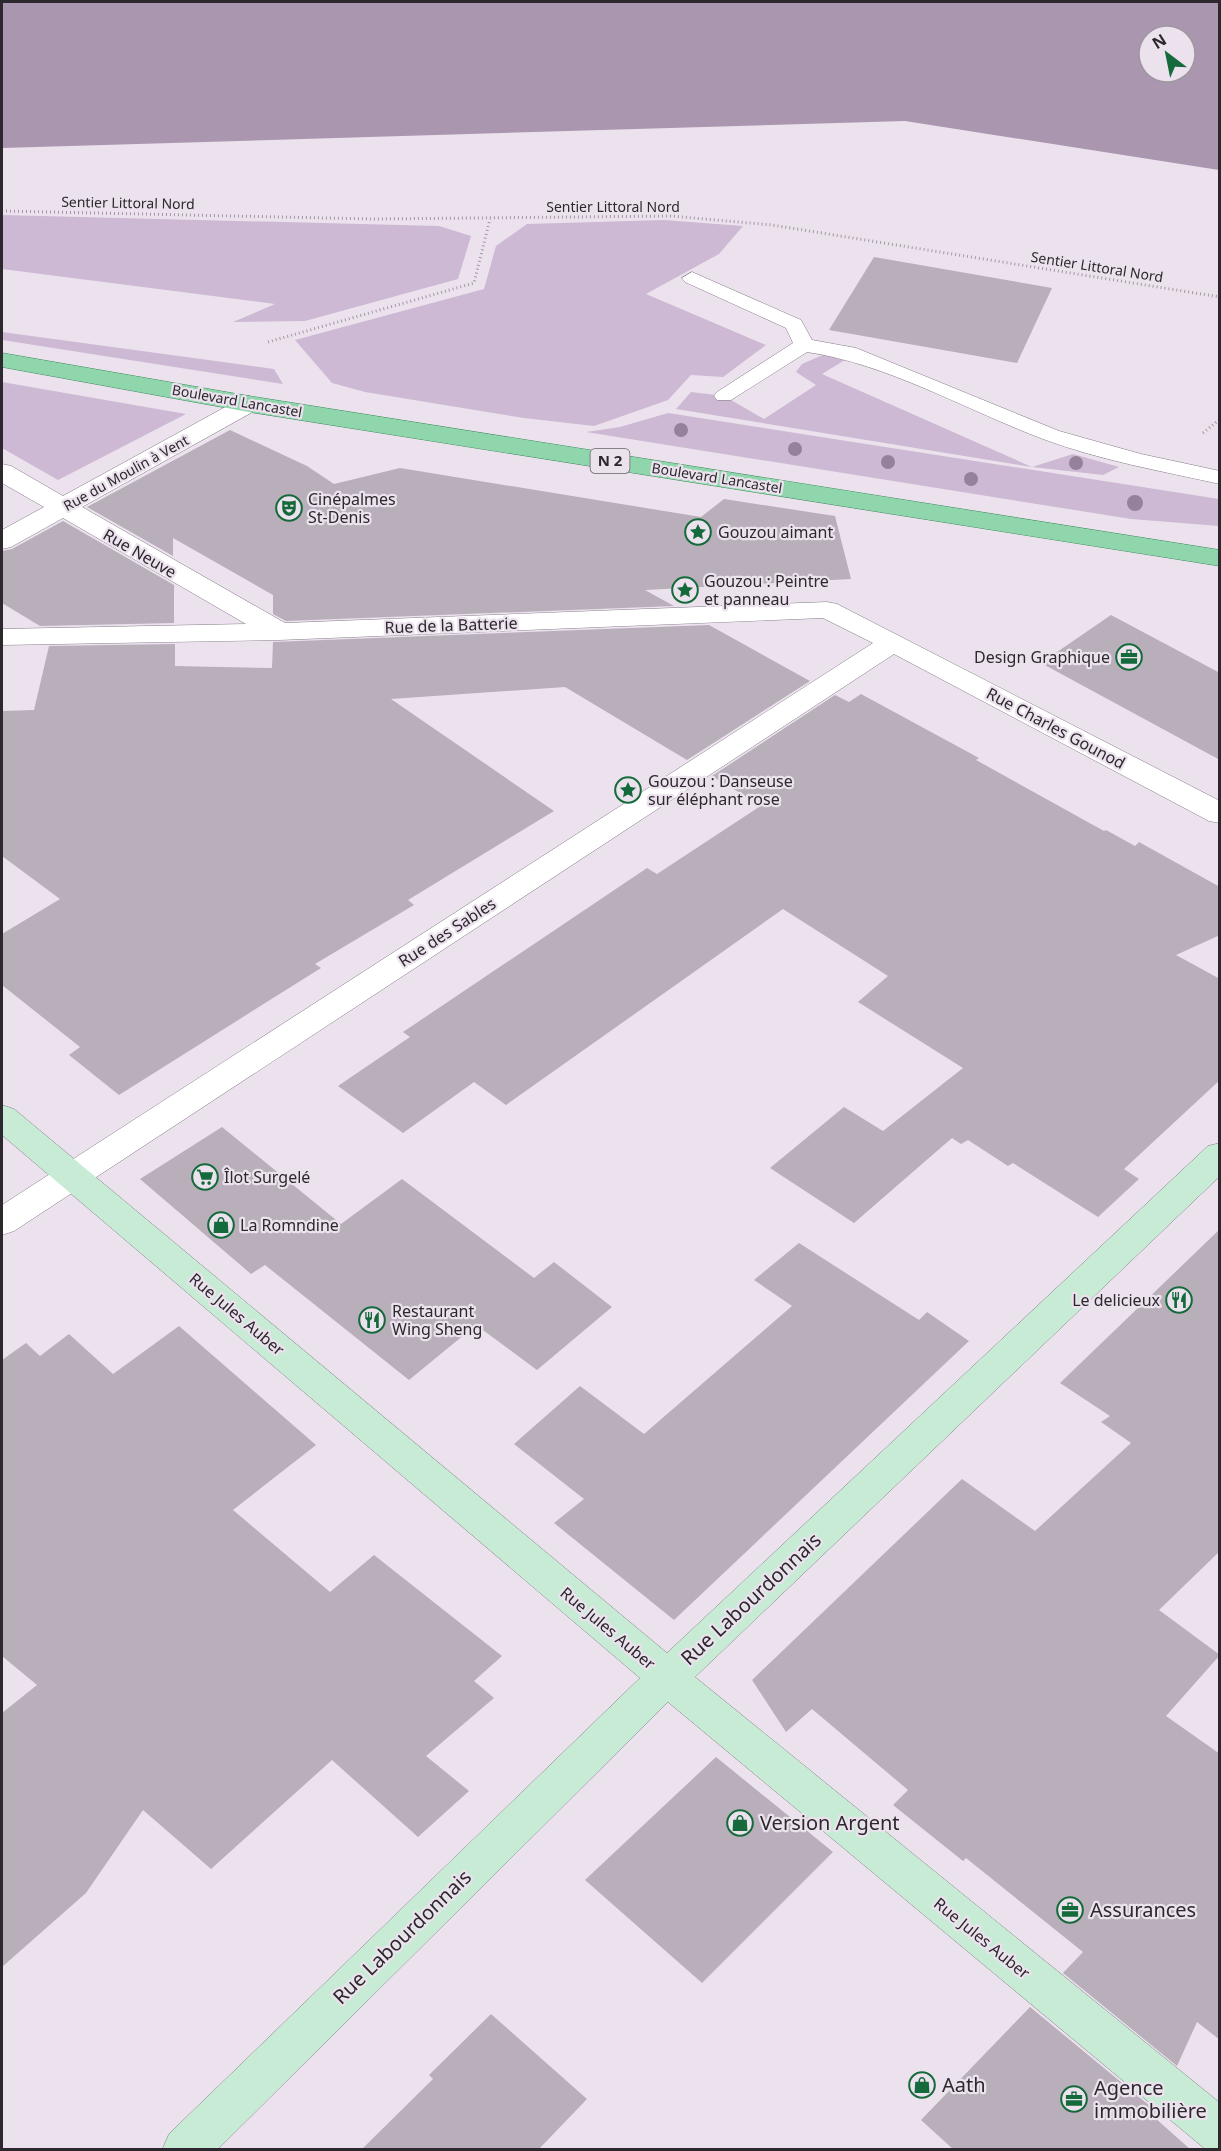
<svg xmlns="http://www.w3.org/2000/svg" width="1221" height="2151" viewBox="0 0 1221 2151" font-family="'Noto Sans',sans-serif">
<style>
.green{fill:#cdb9d3}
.water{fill:#aa96af;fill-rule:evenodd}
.building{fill:#b8afbb}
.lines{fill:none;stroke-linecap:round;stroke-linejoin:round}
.lane-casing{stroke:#847c87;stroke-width:1}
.street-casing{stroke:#847c87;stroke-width:1}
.secondary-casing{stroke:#847c87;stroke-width:1}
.primary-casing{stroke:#3d885c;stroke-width:1}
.path{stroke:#a199a2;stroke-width:3;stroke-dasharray:1 3;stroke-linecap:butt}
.lane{fill:#fff;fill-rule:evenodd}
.street{fill:#fff;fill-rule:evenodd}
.secondary{fill:#c8ebd6;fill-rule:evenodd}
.primary{fill:#90d6ac;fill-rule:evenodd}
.tree{fill:#95819b}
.labels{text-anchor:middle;stroke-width:4.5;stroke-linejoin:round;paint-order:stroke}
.far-street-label{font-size:14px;fill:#2c282d;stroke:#ece2ee}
.shield{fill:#ece2ee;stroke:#666067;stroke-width:1.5}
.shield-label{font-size:15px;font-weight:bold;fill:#2c282d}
.poi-label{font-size:16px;fill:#2c282d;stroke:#ece2ee;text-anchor:start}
.street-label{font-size:16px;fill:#2c282d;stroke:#ece2ee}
.near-street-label{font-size:20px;fill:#2c282d;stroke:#ece2ee}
.near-poi-label{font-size:20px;fill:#2c282d;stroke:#ece2ee;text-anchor:start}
</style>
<rect width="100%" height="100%" fill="#ece2ee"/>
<path class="green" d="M2 215 439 226 471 236 458 279 305 321 233 322 275 304 2 269Z
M664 220 743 226 719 254 646 294 766 345 723 377 691 375 668 400 594 426 524 418 365 392 332 383 295 340 484 289 496 246 527 224Z
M2 332 274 369 283 384 2 340Z
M825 354 845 360 822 374 1032 467 1073 454 1119 467 1103 475 1032 467 676 409 691 392 724 396 764 419 816 385 796 372 802 364Z
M2 382 186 414 58 480 2 448Z
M668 413 1219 499V526L1131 519 586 432 620 427Z"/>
<path class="water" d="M2 2H1219V170L905 121 2 148ZM1149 36H1185V72H1149Z"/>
<path class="building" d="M874 257 1052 288 1017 363 829 330Z
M230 430 307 466 334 484 400 468 701 517 724 499 835 516 851 579 645 590 674 606 286 621 273 614V595L173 538V556L87 507Z
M63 521 174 585V623L40 626 2 603V551L12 549Z
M1111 615 1220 673V760L1041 663Z
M709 625 810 681 687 760 565 687 391 699 554 811 408 900 414 905 315 964 321 968 119 1095 69 1055 80 1047 2 985V934L60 899 2 856V711L34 710 49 646 175 644V666L272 668 273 642Z
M861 694 979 758 976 760 1104 831 1106 830 1135 846 1139 842 1220 887V935L1176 955 1220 979V1080L1124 1169 1139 1179 1098 1217 1013 1163 1008 1166 968 1140 961 1144 952 1138 854 1223 770 1168 844 1107 883 1131 963 1068 858 1002 888 976 783 909 506 1105 474 1082 403 1133 338 1086 410 1037 403 1032 647 868 657 874 759 807 760 805 712 776 835 695 849 702Z
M222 1127 341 1224 402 1179 534 1278 554 1262 612 1307 537 1370 476 1325 409 1380 265 1265 251 1274 140 1179Z
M1220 1229V1551L1159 1610 1220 1655 1166 1716 1220 1754V2040L1197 2022 1177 2066 1063 1973 1083 1952 966 1858 963 1861 893 1805 908 1790 812 1709 786 1732 752 1680 962 1479 1035 1531 1131 1443 1101 1422 1110 1416 1060 1383Z
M799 1243 919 1320 927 1312 969 1341 674 1620 554 1523 584 1499 514 1444 580 1386 644 1434 792 1306 754 1280Z
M179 1326 316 1445 233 1510 330 1592 374 1555 502 1656 474 1681 494 1698 426 1756 469 1791 418 1837 332 1760 211 1869 143 1810 86 1893 2 1967V1713L37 1685 2 1656V1360L26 1343 40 1356 69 1334 113 1374Z
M716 1757 833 1852 702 1983 585 1880Z
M1030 2007 1156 2111 1154 2117 1191 2150H954L921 2120Z
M491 2014 587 2099 538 2150H361L433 2079 429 2075Z"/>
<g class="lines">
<g class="lane-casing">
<path id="lane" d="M692 272 801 320 812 340 856 348 1059 431 1141 454 1220 471V484C1161 471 1099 460 1043 439 966 410 888 364 807 352L731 400H717L714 396 717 392 793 343 786 328 685 282 682 278Z"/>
</g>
<g class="street-casing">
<path id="street" d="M249 396 258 399 262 404 258 409 82 507 285 623 827 602 837 604 1220 801V823L1209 821 894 654 14 1231 2 1235V1205L873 643 823 618 279 640 2 645V629L246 624 63 518 11 547 2 549V530L44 507 2 483V464L11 466 63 496 240 399Z"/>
</g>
<g class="secondary-casing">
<path id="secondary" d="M2 1105 14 1109 667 1653 1208 1146 1220 1143V1176L695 1677 1220 2103V2150L1204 2148 668 1702 217 2150H162L169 2134 640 1678 2 1135Z"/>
</g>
<g class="primary-casing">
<path id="primary" d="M2 353 249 396 1220 550V566L249 412 2 367Z"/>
</g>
<path class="path" d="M2 211 374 219 671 216 772 225 1220 297
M268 342 474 283 490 219
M1203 433 1220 419"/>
<use href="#lane" class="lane"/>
<use href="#street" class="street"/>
<use href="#secondary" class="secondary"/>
<use href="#primary" class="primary"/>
</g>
<g class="tree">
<circle cx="681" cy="430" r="7"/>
<circle cx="795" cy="449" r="7"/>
<circle cx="888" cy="462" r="7"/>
<circle cx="1076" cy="463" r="7"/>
<circle cx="971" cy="479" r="7"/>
<circle cx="1135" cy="503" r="8"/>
</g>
<defs>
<g id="theatre-ring" transform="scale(1.35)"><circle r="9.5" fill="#ece2ee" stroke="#156a3b" stroke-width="1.5"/><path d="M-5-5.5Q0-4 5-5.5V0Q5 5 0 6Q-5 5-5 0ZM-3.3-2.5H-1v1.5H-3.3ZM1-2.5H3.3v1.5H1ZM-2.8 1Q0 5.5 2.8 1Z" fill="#156a3b"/></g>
<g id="sight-ring" transform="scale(1.35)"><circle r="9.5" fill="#ece2ee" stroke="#156a3b" stroke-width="1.5"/><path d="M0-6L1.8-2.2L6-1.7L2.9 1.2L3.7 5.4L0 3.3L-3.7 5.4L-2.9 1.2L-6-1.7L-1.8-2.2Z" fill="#156a3b"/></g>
<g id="office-ring" transform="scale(1.35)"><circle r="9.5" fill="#ece2ee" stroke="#156a3b" stroke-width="1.5"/><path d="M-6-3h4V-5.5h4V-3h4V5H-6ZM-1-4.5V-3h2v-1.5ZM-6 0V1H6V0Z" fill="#156a3b"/></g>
<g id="supermarket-ring" transform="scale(1.35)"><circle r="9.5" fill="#ece2ee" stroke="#156a3b" stroke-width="1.5"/><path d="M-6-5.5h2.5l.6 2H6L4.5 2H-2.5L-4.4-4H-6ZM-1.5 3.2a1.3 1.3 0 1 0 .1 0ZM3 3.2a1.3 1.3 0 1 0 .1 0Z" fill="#156a3b"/></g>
<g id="shop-ring" transform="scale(1.35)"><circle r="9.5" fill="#ece2ee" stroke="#156a3b" stroke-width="1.5"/><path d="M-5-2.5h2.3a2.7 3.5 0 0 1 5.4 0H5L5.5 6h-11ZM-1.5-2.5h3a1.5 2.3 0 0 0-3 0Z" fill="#156a3b"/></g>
<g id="restaurant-ring" transform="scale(1.35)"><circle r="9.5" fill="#ece2ee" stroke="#156a3b" stroke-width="1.5"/><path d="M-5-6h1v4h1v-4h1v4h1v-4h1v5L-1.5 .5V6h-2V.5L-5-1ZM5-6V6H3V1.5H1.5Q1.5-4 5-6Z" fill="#156a3b"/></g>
</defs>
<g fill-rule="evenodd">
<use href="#theatre-ring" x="289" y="508"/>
<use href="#sight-ring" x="698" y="532"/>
<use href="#sight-ring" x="685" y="590"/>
<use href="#office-ring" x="1129" y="657"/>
<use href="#sight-ring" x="628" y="790"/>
<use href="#supermarket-ring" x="205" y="1177"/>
<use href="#shop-ring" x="221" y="1225"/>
<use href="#restaurant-ring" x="1179" y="1300"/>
<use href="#restaurant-ring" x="372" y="1320"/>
<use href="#shop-ring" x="740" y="1823"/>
<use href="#office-ring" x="1070" y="1910"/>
<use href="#shop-ring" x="922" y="2085"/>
<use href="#office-ring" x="1074" y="2099"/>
</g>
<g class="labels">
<g class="far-street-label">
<text transform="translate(128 203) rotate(1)" y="5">Sentier Littoral Nord</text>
<text x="613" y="212">Sentier Littoral Nord</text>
<text transform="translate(1097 267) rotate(9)" y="5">Sentier Littoral Nord</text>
<text transform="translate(237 401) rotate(10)" y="5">Boulevard Lancastel</text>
<text transform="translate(126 473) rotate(-29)" y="5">Rue du Moulin à Vent</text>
<text transform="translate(717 478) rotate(9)" y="5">Boulevard Lancastel</text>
</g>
<rect class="shield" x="590.5" y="449" width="39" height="24" rx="4.5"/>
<g class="shield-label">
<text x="610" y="466">N 2</text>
</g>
<g class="poi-label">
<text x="308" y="505">Cinépalmes<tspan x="308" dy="18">St-Denis</tspan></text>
<text x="718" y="538">Gouzou aimant</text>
<text x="704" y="587">Gouzou : Peintre<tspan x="704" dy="18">et panneau</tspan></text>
<text x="1110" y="663" text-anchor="end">Design Graphique</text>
<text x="648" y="787">Gouzou : Danseuse<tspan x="648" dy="18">sur éléphant rose</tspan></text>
<text x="224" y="1183">Îlot Surgelé</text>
<text x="240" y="1231">La Romndine</text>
<text x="1160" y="1306" text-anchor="end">Le delicieux</text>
<text x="392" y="1317">Restaurant<tspan x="392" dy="18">Wing Sheng</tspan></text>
</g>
<g class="street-label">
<text transform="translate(140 553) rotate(30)" y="6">Rue Neuve</text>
<text transform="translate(451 625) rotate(-2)" y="6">Rue de la Batterie</text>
<text transform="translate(1056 728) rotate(28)" y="6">Rue Charles Gounod</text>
<text transform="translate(447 932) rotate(-33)" y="6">Rue des Sables</text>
<text transform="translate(237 1314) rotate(40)" y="6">Rue Jules Auber</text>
<text transform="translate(608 1628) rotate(40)" y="6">Rue Jules Auber</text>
<text transform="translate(982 1938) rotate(39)" y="6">Rue Jules Auber</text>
</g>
<g class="near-street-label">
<text transform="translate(751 1599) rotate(-43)" y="7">Rue Labourdonnais</text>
<text transform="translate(402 1937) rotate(-44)" y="7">Rue Labourdonnais</text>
</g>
<g class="near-poi-label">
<text x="760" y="1830">Version Argent</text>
<text x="1090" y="1917">Assurances</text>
<text x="942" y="2092">Aath</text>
<text x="1094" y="2095">Agence<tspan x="1094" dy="23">immobilière</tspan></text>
</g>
</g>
<rect width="1221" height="2151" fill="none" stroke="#2c282d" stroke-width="6"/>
<g transform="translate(1167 54) rotate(328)"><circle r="28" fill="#ece2ee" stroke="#9f98a1" stroke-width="1.5"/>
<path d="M0-4.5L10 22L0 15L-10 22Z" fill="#156a3b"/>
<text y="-9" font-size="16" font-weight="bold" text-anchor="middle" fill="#2c282d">N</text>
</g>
</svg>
